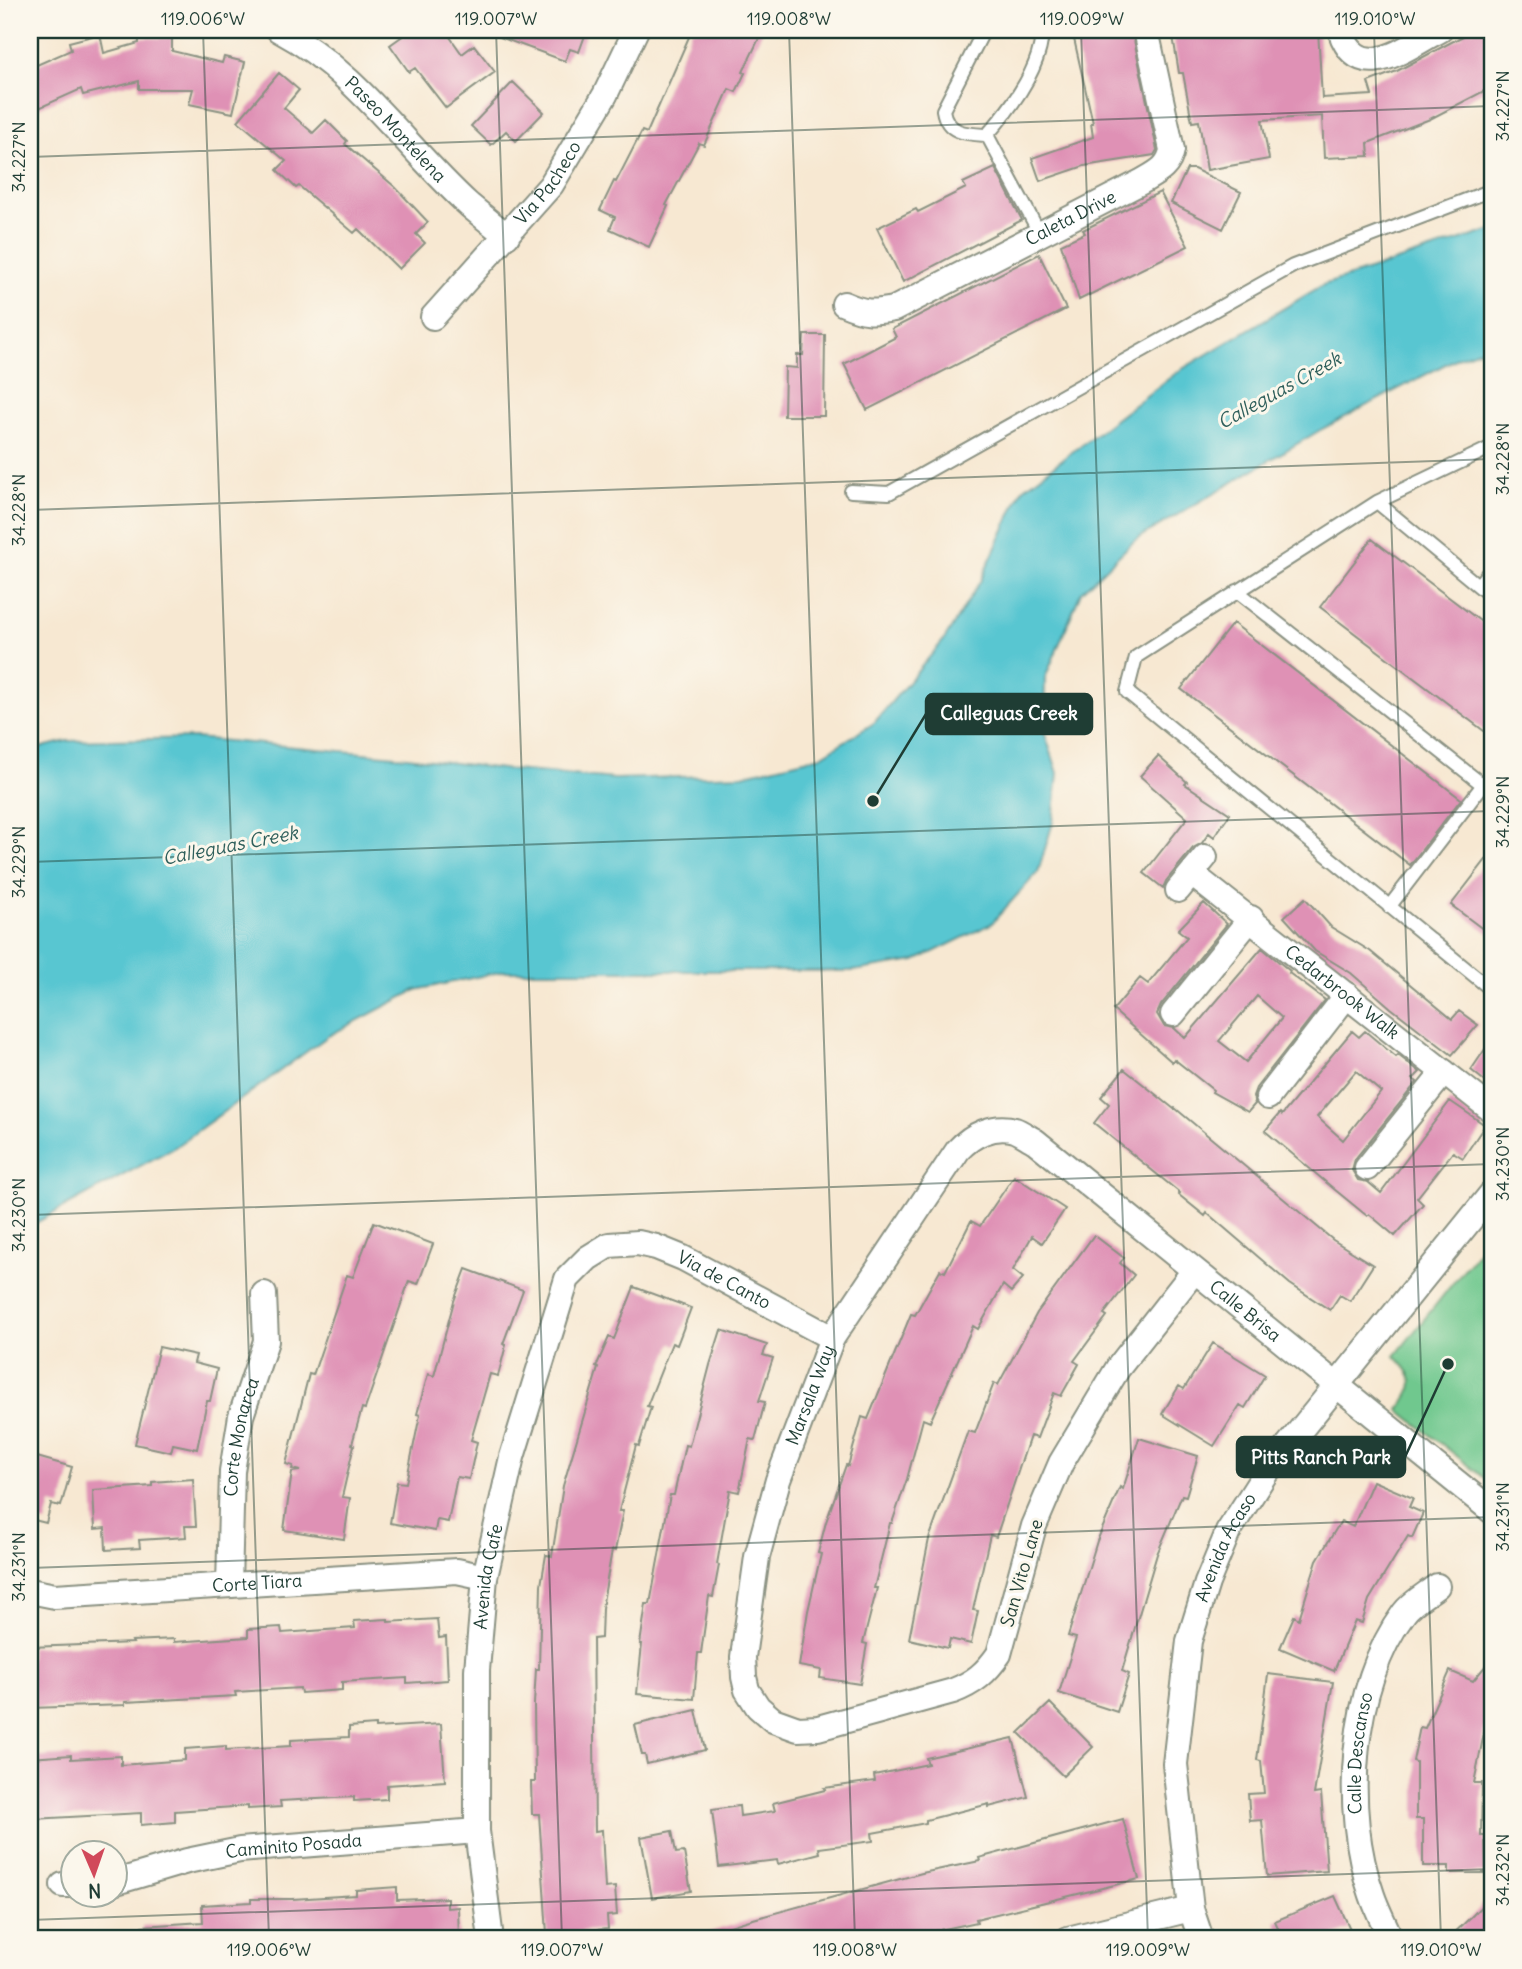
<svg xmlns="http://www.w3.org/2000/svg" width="1522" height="1969" viewBox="0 0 1522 1969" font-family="Delius,sans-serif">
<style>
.green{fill:#70c88e;stroke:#488261;stroke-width:2}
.water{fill:#59c6d1;stroke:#3c8282;stroke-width:2}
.building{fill:#df91b5;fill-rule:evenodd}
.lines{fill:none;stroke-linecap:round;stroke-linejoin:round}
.lane-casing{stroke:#8b9283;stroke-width:16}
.street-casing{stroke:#8b9283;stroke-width:28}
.lane{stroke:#fff;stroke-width:12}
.street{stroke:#fff;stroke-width:24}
.ticks{fill:none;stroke:#1f3d34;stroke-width:2;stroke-opacity:0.45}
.labels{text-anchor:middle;stroke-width:6;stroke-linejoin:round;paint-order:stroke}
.street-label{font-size:18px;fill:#1f3d34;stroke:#fbf7ec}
.water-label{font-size:19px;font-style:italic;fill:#2e5f5b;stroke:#fbf7ec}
.leader{fill:none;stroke:#1f3d34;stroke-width:2.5}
.callout-dot{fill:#1f3d34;stroke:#fbf7ec;stroke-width:2.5}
.callout{fill:#1f3d34;stroke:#1f3d34;stroke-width:2.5}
.callout-label{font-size:19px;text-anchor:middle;font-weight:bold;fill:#fff}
.neatline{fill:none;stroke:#1f3d34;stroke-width:2.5}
.ticks-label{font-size:18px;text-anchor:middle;fill:#1f3d34}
</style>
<rect width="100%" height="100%" fill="#fbf7ec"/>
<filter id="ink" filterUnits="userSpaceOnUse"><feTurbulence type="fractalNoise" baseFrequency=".0143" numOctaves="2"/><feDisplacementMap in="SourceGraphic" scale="14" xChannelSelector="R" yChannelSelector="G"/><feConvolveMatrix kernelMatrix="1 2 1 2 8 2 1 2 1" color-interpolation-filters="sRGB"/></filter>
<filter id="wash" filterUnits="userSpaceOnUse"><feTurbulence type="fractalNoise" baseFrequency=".00686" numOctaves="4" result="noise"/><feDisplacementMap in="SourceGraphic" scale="28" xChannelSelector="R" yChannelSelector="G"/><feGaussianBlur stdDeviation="1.57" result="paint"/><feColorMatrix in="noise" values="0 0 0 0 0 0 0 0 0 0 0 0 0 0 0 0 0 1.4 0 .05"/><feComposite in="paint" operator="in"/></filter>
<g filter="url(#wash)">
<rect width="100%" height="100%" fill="#f7e8d2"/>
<path class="green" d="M1492 1234V1484L1399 1410C1417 1382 1417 1380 1395 1356Z"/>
<path class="water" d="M1492 230V345L1457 358 1322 429 1135 540 1081 592 1045 678 1044 731 1058 773 1053 822 1038 872 991 924 915 961 853 971H504L416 990 328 1036 175 1147 30 1226V750L67 741 195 738 407 757 502 769 615 779 742 775 821 756 874 723 944 640 981 580 1022 490 1179 371 1323 285Z"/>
<g id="blocks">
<path class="building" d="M411 30H445L462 54 474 45 495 72 446 108 415 68 409 72 390 45Z
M486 30H587L579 52 570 49 565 61 486 32Z
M692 30H763L743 72 745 73 736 92 729 89 704 145 699 143 666 205 668 206 649 247 610 229 615 217 600 210 614 181 616 182 642 131 647 133Z
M1072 30H1132L1157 150 1154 155 1084 166 1040 181 1032 158 1093 137 1091 123H1093Z
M1172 30H1318L1322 98 1372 95 1368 82 1397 71 1463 36 1460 30H1492V87L1430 119 1368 143 1369 156 1324 158 1322 116 1262 120 1269 159 1207 170 1199 121 1192 122 1183 73H1179Z
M100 34 104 53 139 43V38H172V51L222 63 224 57 245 62 233 113 189 104 193 89H139V81L83 95 81 89 30 112V68L71 50 69 42Z
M279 73 299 90 284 108 313 133 326 120 347 141 345 144 395 187 428 222 416 234 425 243 399 269 358 229 354 233 299 186 296 188 277 170 286 161 238 121Z
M513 82 544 112 516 141 506 131 491 145 471 126Z
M995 168 1022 220 903 282 877 228 916 209 918 212 966 188 963 183Z
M1187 169H1194L1241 192 1223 229 1171 203Z
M1160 192 1188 246 1079 300 1061 244 1085 233 1083 230Z
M1039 254 1066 309 867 410 844 364 896 337 892 329Z
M804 335H825L824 416H784L785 367 797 368V355H803Z
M1372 539 1492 630V737L1320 607Z
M1233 623 1461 799 1410 865 1181 689Z
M1158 756 1187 782 1185 784 1230 814 1214 837 1209 833 1202 843 1193 848 1166 881 1163 888 1144 873 1187 818 1140 776Z
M1492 852V936L1451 905Z
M1305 898 1331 927 1370 951 1452 1019 1459 1011 1478 1025 1452 1055 1391 1008 1351 973 1315 951 1284 917Z
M1204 903 1227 924 1161 1005 1157 1014 1164 1026 1174 1028 1185 1038 1262 948 1290 971 1289 973 1325 1000 1256 1088 1253 1096 1255 1104 1248 1112 1212 1092 1213 1090 1174 1059 1172 1062 1113 1010 1140 978 1148 984 1187 937 1178 930ZM1257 996 1282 1018 1246 1062 1219 1041Z
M1352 1031 1359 1037 1365 1031 1396 1057 1398 1055 1420 1072 1413 1079 1417 1082 1355 1159 1352 1170 1358 1180 1368 1182 1381 1193 1450 1101 1485 1125 1463 1158 1453 1152 1417 1198 1423 1204 1395 1236 1369 1214 1367 1216 1334 1189 1265 1131 1280 1113 1282 1115ZM1356 1071 1381 1092 1343 1140 1317 1117Z
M1492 1039V1087L1471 1070Z
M1124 1069 1174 1109 1175 1108 1333 1240 1373 1265 1350 1301 1340 1295 1330 1310 1290 1284 1207 1213 1205 1216 1179 1195 1180 1193 1094 1123 1109 1104 1101 1097Z
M1014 1176 1065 1209 1042 1243 1032 1236 1013 1270 1023 1278 1011 1292 1003 1285 978 1329 973 1326 930 1422 923 1419 907 1479 892 1523H890L874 1588H877L863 1643 867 1644 860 1684 820 1678 821 1670 799 1666 808 1611 821 1554 818 1553 826 1522 846 1465 848 1466 862 1417 868 1419 911 1314 915 1315 940 1270 945 1272 971 1221 980 1226Z
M374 1222 433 1244 418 1284 409 1281 365 1409 362 1408 352 1444 354 1445 342 1497 350 1498 344 1539 284 1530 292 1472 300 1471 292 1469 293 1466 286 1464 309 1374 313 1375 347 1275 353 1277Z
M1094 1235 1124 1258 1120 1263 1134 1275 1104 1314 1107 1316 1074 1361 1079 1364 1061 1396 1054 1393 1037 1438 1030 1436 996 1537 990 1535 973 1610 978 1611 971 1644 950 1639 948 1648 909 1639 929 1539 968 1431 975 1433 994 1383 998 1385 1037 1313Z
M466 1269 523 1290 503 1344 506 1345 498 1376 490 1374 471 1440 477 1442 469 1479 457 1477 448 1522 437 1520 435 1531 390 1523 397 1482 406 1483 420 1415 417 1414 428 1374 434 1376 454 1301Z
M634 1287 691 1308 677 1345 672 1343 647 1406 651 1407 639 1446 636 1445 619 1511H623L615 1551 612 1550 602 1608 601 1638 593 1639 595 1831 602 1830 605 1888 615 1887 617 1915 607 1916 608 1929 547 1934 539 1814H532L531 1782H535L534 1704 536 1669H539L541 1585 546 1555 552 1556 563 1486 598 1368 596 1367 609 1337 614 1339Z
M721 1330 767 1345 763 1355 773 1358 759 1401 765 1402 755 1440 750 1439 739 1492 730 1490 717 1564 719 1565 713 1597 709 1596 701 1653H698L694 1699 637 1694 642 1644H640L646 1604H650L670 1495H674L685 1445 689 1446 710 1365Z
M1213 1343 1265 1375 1245 1408 1240 1405 1214 1446 1162 1414 1179 1386 1184 1389Z
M159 1347 196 1355 194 1363 217 1369 210 1401H207L197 1449 173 1444 171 1452 135 1444Z
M1139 1438 1198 1456 1186 1496 1182 1495 1157 1554 1122 1671 1129 1674 1117 1712 1059 1693 1076 1638 1068 1636 1097 1541 1120 1487 1123 1489Z
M30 1455 72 1467 61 1506 51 1504 46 1523 30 1519Z
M193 1479 196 1526H185L186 1537 139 1540 140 1548 106 1550 105 1528 95 1529 93 1490 152 1486V1482Z
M1373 1481 1413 1498 1409 1507 1423 1513 1412 1538 1408 1536 1369 1600 1362 1623 1355 1621 1334 1671 1280 1648 1294 1616 1299 1619 1317 1560 1341 1521 1353 1527Z
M388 1619V1622L437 1619 439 1638 446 1637 448 1680 407 1683V1678L342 1682V1690L301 1693 300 1688 235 1692 236 1696 125 1702V1705L30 1708V1647L133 1643 132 1641 174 1639V1642L248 1637V1629L281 1627 282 1633 355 1628 354 1621Z
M1492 1658V1726L1486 1723 1474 1783H1482L1481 1836H1485L1486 1873H1449V1866H1423V1819H1416V1762L1413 1761 1420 1727 1425 1728 1450 1671 1473 1681Z
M1268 1674 1333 1682 1314 1794 1321 1793 1327 1871 1267 1876 1262 1820 1250 1821 1248 1794 1264 1793 1261 1761 1257 1760Z
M1050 1703 1093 1747 1063 1776 1019 1733Z
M696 1710 705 1750 647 1764 645 1755H642L635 1725Z
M441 1724 445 1781 387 1785V1799L354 1801V1797L280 1801 281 1807 248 1809V1806L175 1811V1822L141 1825V1813L34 1819 30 1758 71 1755V1759L121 1756V1765L185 1760V1749L226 1746V1750L291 1746V1740L349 1737V1727L375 1725V1728Z
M1013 1738 1028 1797 989 1807V1804L926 1820V1823L872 1833 873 1841 819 1848 820 1853 778 1864 777 1860 719 1867 712 1810 739 1806 740 1816 775 1811 773 1803 825 1790 824 1788 875 1781 874 1775 928 1764 926 1758Z
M1123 1819 1139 1879 976 1919 977 1922 926 1933 927 1935 910 1939H702L704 1934 746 1921 922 1873 980 1861 979 1858Z
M672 1831 676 1853 684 1852 691 1891 652 1898 641 1837Z
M397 1887V1900L447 1898V1908L458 1907 459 1939H142V1926L203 1922 202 1905 251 1902V1899H292L356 1895V1890Z
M1492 1895V1939H1448L1473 1915Z
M1335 1896 1350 1929 1325 1939H1283L1275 1921Z"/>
</g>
</g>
<g filter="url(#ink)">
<use href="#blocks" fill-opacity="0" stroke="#8b9283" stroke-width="2"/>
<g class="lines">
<g class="lane-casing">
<path id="lane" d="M984 30 943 110C947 134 967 134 987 135
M1040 234 987 135C1011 108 1042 67 1042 30
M851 491 889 493 1293 266 1492 190
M1377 502 1492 447
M1478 585 1492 568
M1237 591 1483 785
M1492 597 1377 502 1136 657 1127 692 1492 990
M1389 907 1492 773"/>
</g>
<g class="street-casing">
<g id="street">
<path id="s1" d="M279 30C358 72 405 147 469 205 482 216 495 226 507 236"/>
<path d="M1340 30C1359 87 1404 48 1440 30"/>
<path id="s2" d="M844 304C865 313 872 313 894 309L1141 182C1156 173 1169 168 1172 150L1146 30"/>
<path id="s3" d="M433 317 551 185 605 95 636 30"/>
<path id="s4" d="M1192 874 1492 1110"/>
<path d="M1178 890 1205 857"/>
<path d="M1173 1014 1251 918"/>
<path d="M1268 1097 1347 995"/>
<path d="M1367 1168 1444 1072"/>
<path id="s5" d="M1194 1271 1118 1368 1061 1463 1034 1526 999 1654C986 1673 974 1683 953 1691L818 1728 798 1729 773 1720 758 1707 747 1690 744 1677 743 1657 757 1557 778 1480 832 1338 958 1150C972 1135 993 1124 1015 1130 1021 1132 1029 1138 1035 1141L1492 1511"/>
<path id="s6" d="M229 1585 232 1471 241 1416 266 1341 264 1294"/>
<path id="s7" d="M30 1591 55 1596 457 1571 485 1577"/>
<path id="s8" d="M116 1882 187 1861 240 1850 477 1831"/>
<path d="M63 1885H74"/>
<path id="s9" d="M491 1939 477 1831V1670L485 1577 512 1457 567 1279 588 1258 609 1245 638 1243 656 1247 683 1258 832 1338"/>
<path d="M1068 1939 1191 1909"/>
<path id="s10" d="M1201 1939 1191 1909 1175 1764 1189 1641 1207 1583 1228 1532 1265 1474 1492 1193"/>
<path id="s11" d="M1391 1939C1385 1925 1377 1910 1372 1895 1342 1811 1350 1686 1404 1613 1412 1602 1427 1594 1437 1586"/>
</g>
</g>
<use href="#lane" class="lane"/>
<use href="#street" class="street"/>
</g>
</g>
<path class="ticks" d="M203 30 269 1939M496 30 562 1939M789 30 855 1939M1081 30 1148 1939M1374 30 1441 1939M30 157 1492 106M30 510 1492 459M30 862 1492 811M30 1215 1492 1164M30 1568 1492 1517M30 1920 1492 1869"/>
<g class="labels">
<g class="street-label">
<text dy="6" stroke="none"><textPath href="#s1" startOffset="154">Paseo Montelena</textPath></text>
<text dy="6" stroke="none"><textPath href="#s3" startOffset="177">Via Pacheco</textPath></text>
<text dy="6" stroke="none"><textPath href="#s2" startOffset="250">Caleta Drive</textPath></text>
<text dy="6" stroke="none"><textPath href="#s4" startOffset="191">Cedarbrook Walk</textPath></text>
<text dy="6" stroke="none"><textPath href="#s9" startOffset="850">Via de Canto</textPath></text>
<text dy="6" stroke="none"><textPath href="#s5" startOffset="1671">Calle Brisa</textPath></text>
<text dy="6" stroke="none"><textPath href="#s5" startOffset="1027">Marsala Way</textPath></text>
<text dy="6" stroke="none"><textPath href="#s6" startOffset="149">Corte Monarca</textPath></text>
<text dy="6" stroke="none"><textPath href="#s10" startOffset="402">Avenida Acaso</textPath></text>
<text transform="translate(1022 1573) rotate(-74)" y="6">San Vito Lane</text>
<text dy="6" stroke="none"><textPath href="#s9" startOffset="364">Avenida Cafe</textPath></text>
<text dy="6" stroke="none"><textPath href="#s7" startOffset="228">Corte Tiara</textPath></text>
<text dy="6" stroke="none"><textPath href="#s11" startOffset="192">Calle Descanso</textPath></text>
<text dy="6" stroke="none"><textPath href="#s8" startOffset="182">Caminito Posada</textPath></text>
</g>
<g class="water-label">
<text transform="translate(1279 390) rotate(-29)" y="7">Calleguas Creek</text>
<text transform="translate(230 845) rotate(-11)" y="7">Calleguas Creek</text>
</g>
</g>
<path class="leader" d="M873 801L926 714M1448 1364L1405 1457"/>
<g class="callout-dot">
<circle cx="873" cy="801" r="7"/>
<circle cx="1448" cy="1364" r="7"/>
</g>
<g class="callout">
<rect x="926" y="694" width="166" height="40" rx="7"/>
<rect x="1237" y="1437" width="168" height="40" rx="7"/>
</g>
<g class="callout-label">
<text x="1009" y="720">Calleguas Creek</text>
<text x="1321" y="1464">Pitts Ranch Park</text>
</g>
<rect width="1522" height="1969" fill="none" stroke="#fbf7ec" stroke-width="77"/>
<g transform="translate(94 1874) rotate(178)"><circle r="33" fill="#fbf7ec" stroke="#a3ada2" stroke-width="2"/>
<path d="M0-5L12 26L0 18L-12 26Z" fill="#d1495b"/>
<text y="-10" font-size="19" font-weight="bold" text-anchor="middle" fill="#1f3d34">N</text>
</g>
<rect x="38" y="38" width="1446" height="1892" class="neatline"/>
<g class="ticks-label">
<text x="203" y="25">119.006°W</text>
<text x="496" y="25">119.007°W</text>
<text x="789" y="25">119.008°W</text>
<text x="1082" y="25">119.009°W</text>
<text x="1375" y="25">119.010°W</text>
<text transform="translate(1503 106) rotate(-90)" y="6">34.227°N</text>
<text transform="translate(19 157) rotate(-90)" y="6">34.227°N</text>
<text transform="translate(1503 459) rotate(-90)" y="6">34.228°N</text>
<text transform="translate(19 510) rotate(-90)" y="6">34.228°N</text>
<text transform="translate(1503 812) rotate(-90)" y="6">34.229°N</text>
<text transform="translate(19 862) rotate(-90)" y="6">34.229°N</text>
<text transform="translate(1503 1164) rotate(-90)" y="6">34.230°N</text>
<text transform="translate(19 1215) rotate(-90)" y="6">34.230°N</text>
<text transform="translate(1503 1517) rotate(-90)" y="6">34.231°N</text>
<text transform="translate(19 1567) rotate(-90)" y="6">34.231°N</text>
<text transform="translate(1503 1870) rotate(-90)" y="6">34.232°N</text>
<text x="269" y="1956">119.006°W</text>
<text x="562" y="1956">119.007°W</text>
<text x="855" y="1956">119.008°W</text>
<text x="1148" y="1956">119.009°W</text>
<text x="1441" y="1956">119.010°W</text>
</g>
</svg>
